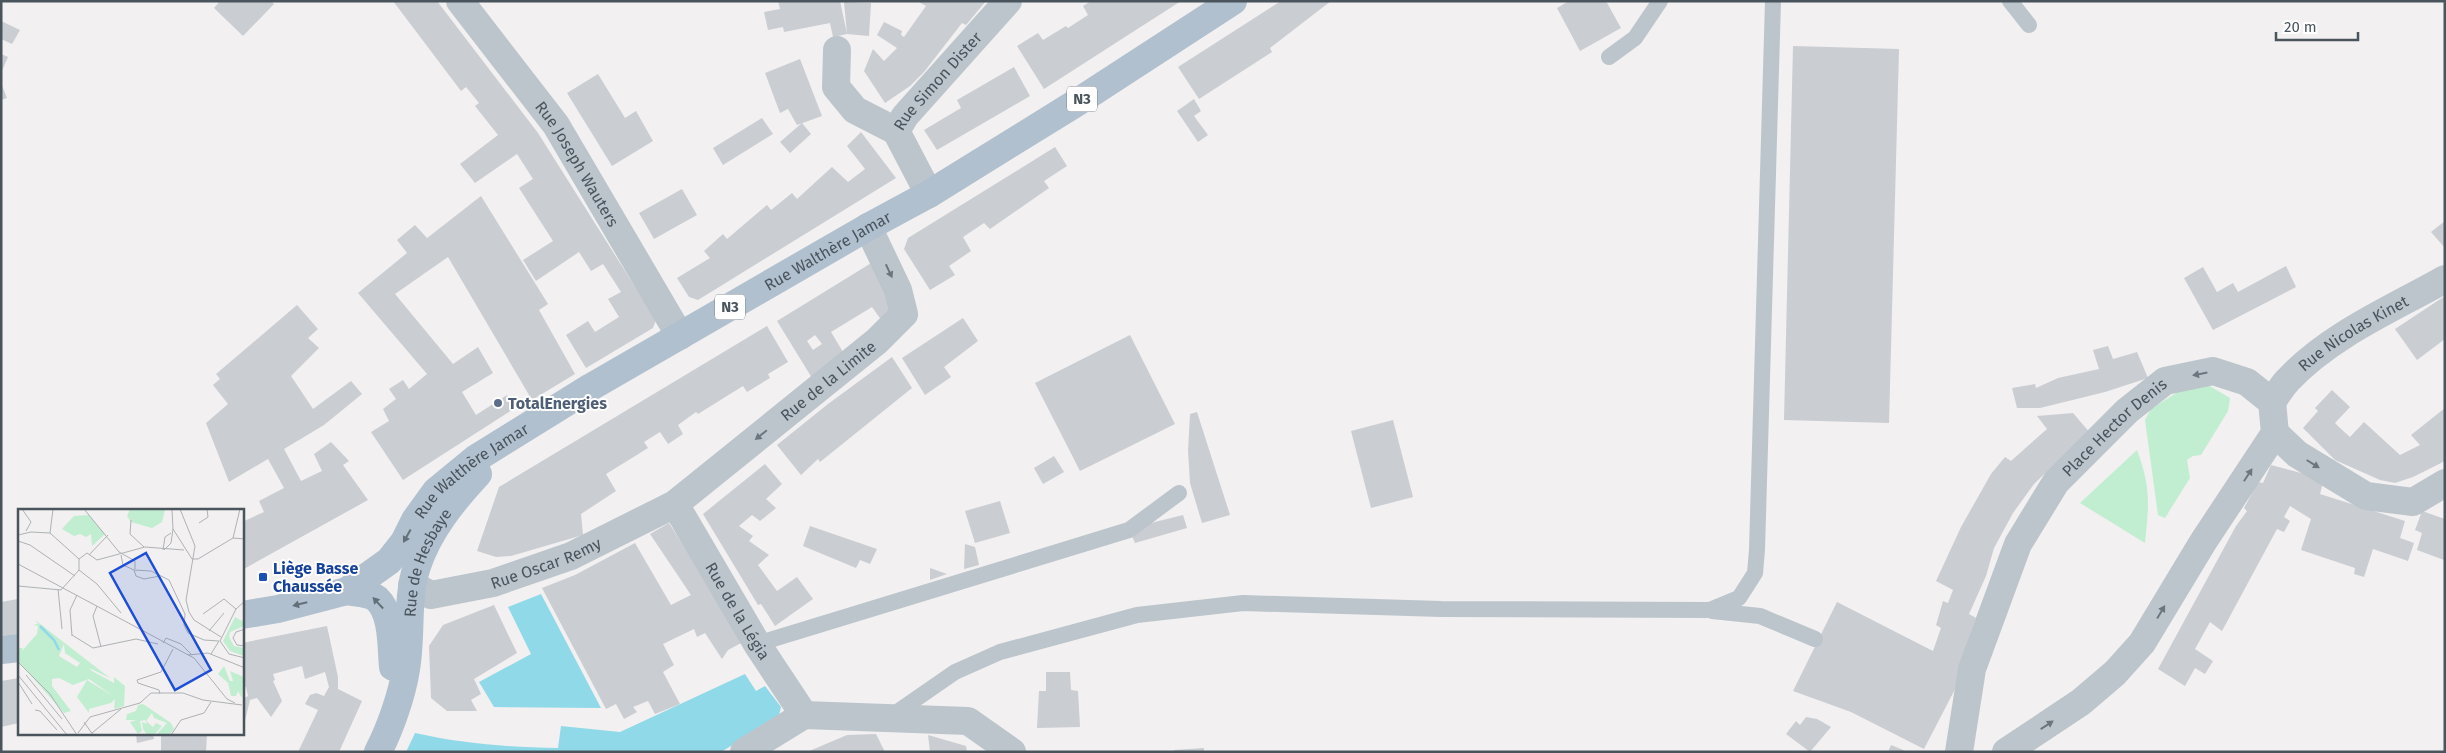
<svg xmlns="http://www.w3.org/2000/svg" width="2446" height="753" viewBox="0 0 2446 753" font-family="'Fira Sans',sans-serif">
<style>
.green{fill:#c1eed1}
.water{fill:#90d9e9}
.building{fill:#cacdd2;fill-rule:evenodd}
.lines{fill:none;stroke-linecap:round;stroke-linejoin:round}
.service{stroke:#bcc5cc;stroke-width:16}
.minor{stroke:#bcc5cc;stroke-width:28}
.primary{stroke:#b1c0ce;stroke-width:28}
.oneway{fill:#6c767e}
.oneway2{fill:#636f79}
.service-dot{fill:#5c6f8a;stroke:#fff;stroke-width:2}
.transit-dot{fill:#1a4fb4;stroke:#fff;stroke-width:2}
.labels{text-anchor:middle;stroke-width:4;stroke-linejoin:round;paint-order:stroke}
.shield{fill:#fff;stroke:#80878e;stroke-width:1}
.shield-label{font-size:15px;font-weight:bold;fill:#49545d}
.street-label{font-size:16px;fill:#49545d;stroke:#fff}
.service-label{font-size:16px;font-weight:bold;fill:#4e5e75;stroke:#fff;text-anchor:start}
.transit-label{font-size:16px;font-weight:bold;fill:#164399;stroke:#fff;text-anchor:start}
.inset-river{fill:none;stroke:#90d9e9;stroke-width:2.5}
.inset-road{fill:none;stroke:#aeb2b5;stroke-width:1}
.view{fill:#1d4ed8;fill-opacity:0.15;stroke:#1d4ed8;stroke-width:2.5}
.inset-edge{fill:none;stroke:#49545d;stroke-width:2.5}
</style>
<rect width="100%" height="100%" fill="#f2f0f0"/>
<path class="green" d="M2208 385 2230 398 2228 411 2201 455 2193 456 2187 460 2190 478 2165 518 2158 515 2145 420 2151 409 2181 390Z
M2137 450C2151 488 2149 504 2145 543L2080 503Z"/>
<path class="water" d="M541 594 601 708 494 707 479 682 531 654 508 607Z
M745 674 756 691 765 686 781 707 779 715 769 723 721 752H406L415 733C465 744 507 747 558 748L561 726 620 732Z"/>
<path class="building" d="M220 1H271L274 4 243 36 214 8Z
M393 1H437L538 133 656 320 653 328 586 368 566 335 588 321 595 332 619 317 608 299 621 292 603 264 591 271 579 252 536 281 523 260 553 241 519 188 533 179 517 154 475 183 460 164 498 135 475 106 479 103 466 87 461 91Z
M778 1H840L847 34 833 37 830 23 784 32 783 27 768 30 764 12 780 9Z
M917 1H986L966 25 962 23 924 72 910 86 885 103 864 71 873 49 884 61 897 48 877 35 884 22 902 31 901 35 904 37 926 6Z
M1091 1H1181L1044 89 1017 46 1038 33 1043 40 1066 26 1068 28 1088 15 1083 6Z
M1281 1H1331L1270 48 1272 52 1199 99 1178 67Z
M1569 1H1606L1621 28 1580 51 1557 8Z
M844 2 871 3 869 36 847 34Z
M1 21 20 30 12 44 1 39Z
M1793 46 1899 49 1889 423 1784 420Z
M1 54 8 57 1 73Z
M800 59 822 116 797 125 788 109 780 113 765 73Z
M1014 67 1030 96 937 150 924 130 961 108 957 100Z
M598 74 625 118 636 111 653 141 612 166 567 93Z
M1 83 7 98 1 100Z
M1194 99 1201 111 1194 116 1208 135 1198 142 1177 111Z
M762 118 773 134 723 165 713 148Z
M802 123 811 134 790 153 780 142Z
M861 132 896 178 698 300 689 297 677 278 710 258 704 251 723 234 727 239 767 205 771 210 792 193 797 199 832 167 848 182 865 169 847 146Z
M1055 147 1067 166 1044 181 1049 188 990 229 984 223 963 237 971 251 949 266 955 275 930 290 904 249 908 238Z
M682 189 697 215 654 239 639 213Z
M481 196 548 304 539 310 575 374 532 400 448 257 395 294 453 364 478 347 493 373 462 392 476 415 507 395 515 408 403 480 371 432 389 421 383 409 396 399 389 389 403 380 409 389 427 374 358 293 407 253 397 240 415 225 427 238 422 242Z
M2445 221V248L2431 232Z
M873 262 899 302 882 321 872 307 831 332 843 352 812 378 777 321ZM815 335 822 344 813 350 807 341Z
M2286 266 2296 287 2213 330 2184 278 2203 267 2217 292 2233 283 2238 292Z
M2445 296V339L2417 360 2395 329Z
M297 305 318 329 308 338 319 348 291 376 313 409 351 381 362 394 324 425 284 449 301 481 322 471 314 454 331 442 349 461 343 465 368 500 242 570V522L264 512 259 501 284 488 268 459 229 482 206 423 228 404 213 385 220 379 216 374Z
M963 318 978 341 944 367 951 377 925 395 902 358Z
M767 326 788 362 768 374 770 378 747 392 743 386 698 414 696 412 678 425 683 434 668 444 660 432 644 442 648 448 606 474 616 491 581 514 583 535 511 556 496 557 477 551 499 487Z
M1130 335 1175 424 1080 471 1035 383Z
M2108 346 2113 359 2137 352 2148 378 2105 392 2040 408H2017L2012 388 2035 384 2036 388 2058 378 2099 369 2093 350Z
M892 357 912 388 820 462 818 459 801 475 777 445 828 404Z
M2332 390 2350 407 2335 423 2340 428 2350 437 2364 422 2400 455 2420 445 2411 435 2445 408V461L2413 477 2395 483 2380 480 2335 460 2303 428 2318 411 2315 408Z
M1197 412 1230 515 1202 523 1190 483 1188 451 1190 414Z
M2073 413 2091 434 2058 461 2034 484 2013 513 1994 548 1986 576 1969 614 1976 618 1968 640 1966 668 1924 749 1851 712 1793 691 1837 602 1933 651 1941 628 1936 625 1943 601 1948 603 1953 590 1936 581 1961 527 1991 474 2005 457 2011 461 2047 429 2037 416Z
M1393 420 1413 497 1371 508 1351 431Z
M1054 456 1064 472 1043 484 1034 468Z
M765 464 782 484 766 499 776 508 760 521 752 515 739 526 753 536 749 541 769 555 758 565 777 591 797 577 813 599 775 626 761 604 758 605 703 514Z
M2271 465 2324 479 2320 494 2405 521 2400 538 2414 543 2408 561 2373 549 2364 577 2354 574 2355 568 2301 550 2311 519 2290 506 2284 517 2290 521 2284 532 2277 529 2222 631 2210 622 2195 649 2213 661 2205 674 2195 668 2185 686 2158 669 2236 526 2247 511 2244 508 2258 482 2263 483Z
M1000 501 1010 533 975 543 965 511Z
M2422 511 2445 519 2444 560 2417 550 2422 533 2415 530Z
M1183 515 1187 528 1135 543 1132 536 1147 524Z
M669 523 745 641 728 650 722 659 705 633 697 637 694 629 663 644 674 665 663 672 680 704 655 714 648 701 633 707 637 712 624 719 616 704 606 709 542 588 575 575 635 543 671 605 691 595 650 534Z
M810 526 877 549 870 564 860 560 856 568 803 546Z
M965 544 975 547 979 565 964 569Z
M930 568 947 574 930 580Z
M18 599 19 634 1 636V602Z
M494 605 517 653 474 679 481 694 471 700 477 711H447L431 698 429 646 443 625Z
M327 626 338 677V689L362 701 339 752H298L318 710 305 704 310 695 316 693 324 696 329 687 325 672 305 679 302 666 273 674 275 680 273 681 282 701 271 717 257 698 250 700 242 733V699L248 696 246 687 242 685V643Z
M1046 672H1070L1071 690 1078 691 1080 727 1037 728 1039 691H1046Z
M19 678V723L1 727V681Z
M1806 717 1817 719 1831 727 1810 752 1786 734 1796 721 1800 725Z
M136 734H153L154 739 137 743Z
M161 734H207L206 752H161Z
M876 734 885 752H807L847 735Z
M928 735 966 746 967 752H930Z
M1891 745 1908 752H1888Z
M1204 748V752H1174V750Z"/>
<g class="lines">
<path class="service" d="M2010 1 2029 25
M1609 57 1635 38 1660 1
M1712 611 1760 616 1815 639
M757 644 1129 530 1179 493
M890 717 955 672 1000 652 1137 615 1243 603 1441 609 1710 610 1739 598 1755 573 1757 550 1773 1"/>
<g class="minor">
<path id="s1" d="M460 1 556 125 680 336"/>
<path d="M837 50 836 87 855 110 896 131"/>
<path id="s2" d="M896 131 905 116 1008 1"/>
<path d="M896 131 929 194"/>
<path id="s3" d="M2272 402C2277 395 2282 386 2288 380 2330 335 2392 309 2445 279"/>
<path d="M2275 433 2297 454 2366 496 2413 502 2445 483"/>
<path id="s4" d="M675 504 757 644 804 715"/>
<path id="s5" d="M412 585 431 595 493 583 571 556 675 504 877 341 904 314 898 290 868 227"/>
<path d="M804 715 968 721 1012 752"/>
<path d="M744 752 804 715"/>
<path id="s6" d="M1959 752 1972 669 2018 544 2056 482 2127 411 2165 381 2213 371 2247 382 2272 402 2275 433 2203 542 2142 643 2115 673 2081 702 2006 752"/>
</g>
<g class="primary">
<path d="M347 591C356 593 370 593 377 599 393 614 391 647 393 667"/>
<path id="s7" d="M242 615 278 609 347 591 389 561 404 542 415 520 436 491 475 459 591 387 868 227 929 194 1076 103 1233 1"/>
<path d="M1 650 19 648"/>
<path id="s8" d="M378 752C390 729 402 695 406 669 412 635 406 599 417 566 429 530 453 501 478 474"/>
</g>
</g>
<defs><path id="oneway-solid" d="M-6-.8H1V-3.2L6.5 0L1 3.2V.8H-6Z" transform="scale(1.25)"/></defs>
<g class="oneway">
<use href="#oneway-solid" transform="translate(889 271) rotate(65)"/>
<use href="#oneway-solid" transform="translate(2200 374) rotate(169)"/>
<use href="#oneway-solid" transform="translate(761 435) rotate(141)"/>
<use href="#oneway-solid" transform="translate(2313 464) rotate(32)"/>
<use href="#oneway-solid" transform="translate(2248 475) rotate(-57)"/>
<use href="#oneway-solid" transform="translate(2161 612) rotate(-59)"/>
<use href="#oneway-solid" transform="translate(2047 725) rotate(-33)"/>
</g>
<g class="oneway2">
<use href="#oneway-solid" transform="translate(407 536) rotate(119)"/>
<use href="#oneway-solid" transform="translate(378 603) rotate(-133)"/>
<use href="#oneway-solid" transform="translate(300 604) rotate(166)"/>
</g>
<circle class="service-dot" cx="498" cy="403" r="5"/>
<rect class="transit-dot" x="258" y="572" width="10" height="10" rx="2.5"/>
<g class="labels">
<g class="shield">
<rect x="1067" y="86.5" width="30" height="25" rx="4"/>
<rect x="715" y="294.5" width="30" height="25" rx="4"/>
</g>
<g class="shield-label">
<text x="1082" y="104">N3</text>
<text x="730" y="312">N3</text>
</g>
<g class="street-label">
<text dy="6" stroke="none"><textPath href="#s2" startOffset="65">Rue Simon Dister</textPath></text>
<text dy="6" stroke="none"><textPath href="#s1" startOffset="201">Rue Joseph Wauters</textPath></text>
<text dy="6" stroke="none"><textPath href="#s7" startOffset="704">Rue Walthère Jamar</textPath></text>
<text dy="6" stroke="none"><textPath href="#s3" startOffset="108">Rue Nicolas Kinet</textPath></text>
<text dy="6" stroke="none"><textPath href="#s5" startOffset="480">Rue de la Limite</textPath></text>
<text dy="6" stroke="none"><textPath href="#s6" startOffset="370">Place Hector Denis</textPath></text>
<text dy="6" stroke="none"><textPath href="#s7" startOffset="284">Rue Walthère Jamar</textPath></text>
<text dy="6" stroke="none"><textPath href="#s5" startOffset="141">Rue Oscar Remy</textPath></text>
<text dy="6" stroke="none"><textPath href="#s8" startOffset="198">Rue de Hesbaye</textPath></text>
<text dy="6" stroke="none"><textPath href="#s4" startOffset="124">Rue de la Légia</textPath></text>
</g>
<g class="service-label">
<text x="508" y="409">TotalEnergies</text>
</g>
<g class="transit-label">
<text x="273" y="574">Liège Basse<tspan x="273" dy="18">Chaussée</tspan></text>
</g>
</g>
<g transform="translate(18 509)">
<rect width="226" height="226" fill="#f2f0f0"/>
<path d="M112 0H147V1L144 13 134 19 113 13 109 7ZM71 6 87 25 74 37 73 25 68 28 62 25 56 27 44 20 56 7ZM217 108 224 112 226 109V117L212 123 211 128 216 137 226 139V147L212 142 205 132ZM17 111 92 169 71 159 74 162 96 174V168L107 177 106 197 96 200 97 190 93 194 71 200V204L59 188 69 171 95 187 71 170 55 176 41 169 34 170V177L53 202 46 204 0 152V139H5L4 142 19 125 20 117 15 116 20 115ZM46 135 47 144 62 154 59 158 41 147ZM206 157 212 172H215L212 162 226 168 224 189 220 182 218 187H213L210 174 200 165ZM125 195 153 214 156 220 151 226H138L149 214 136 209 134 204 128 212 135 218 138 214 144 217 136 226H129L125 220 124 213 129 215 127 211 122 212 124 222 120 225 112 213 118 211H108L109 205 118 202 120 196Z" fill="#c1eed1" fill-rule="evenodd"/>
<path class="inset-river" d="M22 117 36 131 41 141"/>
<path class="inset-road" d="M4 0 13 13 8 22M35 0 32 24 61 50M66 0 101 43 117 52V60M154 0 155 20 174 50M162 0 177 37 168 91 171 103 176 111 203 128M113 11 112 25 126 38M181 14 190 8 189 0M0 26 13 23 32 24M215 29 222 0M0 32 12 36 57 67M145 41 147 28 153 24M146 41 153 34 155 20M71 46 90 26M103 46 105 56 116 61M61 50 69 44 79 51 127 38 166 41M61 50V61L79 75 103 104M174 50H180L215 29 227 30M0 55 176 149M142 67 126 70 118 67 116 61 133 62 151 71 167 105 166 116 170 124M0 77 43 81 61 61M40 80 44 120M79 97 75 107 83 138M185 105 206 90 218 100M227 120 218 123 215 129 219 136 227 137M191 122 206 104M170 124 186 131 201 132M54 126 75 139 118 130 140 135M54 127 52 101 59 86M202 132 218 100 227 92M202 132 211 145M145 134 148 129 163 135 174 146M193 145 201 132M211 145 227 149M170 146 190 144 227 159M176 149 209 190 217 194M0 153 32 185 59 226M0 166 49 226M8 166 44 210M0 173 14 195M142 185 141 181 120 174 119 171 143 163 155 140M17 201 22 202 39 221M66 213 75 226M60 224 72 208 122 194 133 184H165L185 191 224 196M74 224 103 200M153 226 163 211 186 204 193 193"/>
<path class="view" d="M128 44 193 161 157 181 92 64Z"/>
<rect width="226" height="226" class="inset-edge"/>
</g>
<rect width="2446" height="753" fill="none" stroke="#49545d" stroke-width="5"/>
<path d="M2276 32v8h82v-8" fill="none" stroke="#49545d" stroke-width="2.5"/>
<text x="2284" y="32" font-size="15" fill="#49545d" stroke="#ffffff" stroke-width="4" paint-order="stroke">20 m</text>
</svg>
